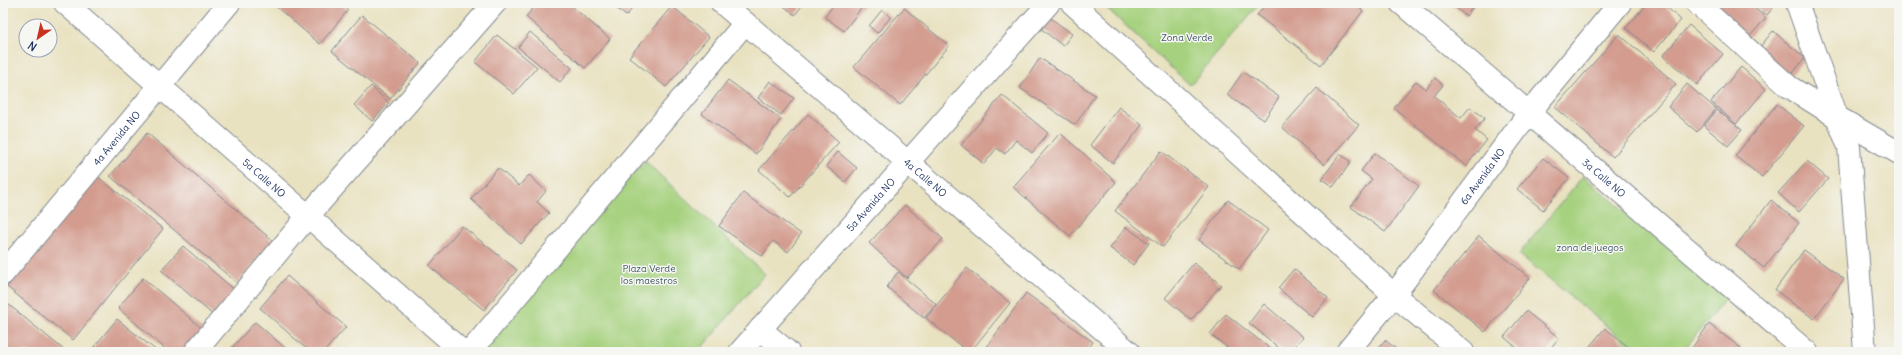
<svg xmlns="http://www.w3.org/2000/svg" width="1902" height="355" viewBox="0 0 1902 355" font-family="Delius,sans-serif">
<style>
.green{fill:#a6d17e;stroke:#60806e}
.building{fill:#d39c8f}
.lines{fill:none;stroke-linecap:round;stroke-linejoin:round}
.minor-casing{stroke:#828890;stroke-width:24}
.minor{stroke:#fff;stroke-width:22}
.labels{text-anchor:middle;stroke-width:3;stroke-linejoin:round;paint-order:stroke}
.park-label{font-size:10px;fill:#3e5866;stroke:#f6f6f2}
.street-label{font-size:10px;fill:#1b2f5e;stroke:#f6f6f2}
</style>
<rect width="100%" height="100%" fill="#f6f6f2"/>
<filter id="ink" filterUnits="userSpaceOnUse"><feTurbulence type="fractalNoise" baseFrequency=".025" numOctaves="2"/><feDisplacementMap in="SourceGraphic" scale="8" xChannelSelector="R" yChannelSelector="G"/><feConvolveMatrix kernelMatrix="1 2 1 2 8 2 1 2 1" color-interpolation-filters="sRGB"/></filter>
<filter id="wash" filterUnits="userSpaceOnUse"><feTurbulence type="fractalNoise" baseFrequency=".012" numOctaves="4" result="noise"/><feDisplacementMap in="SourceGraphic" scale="16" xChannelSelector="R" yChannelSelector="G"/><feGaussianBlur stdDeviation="0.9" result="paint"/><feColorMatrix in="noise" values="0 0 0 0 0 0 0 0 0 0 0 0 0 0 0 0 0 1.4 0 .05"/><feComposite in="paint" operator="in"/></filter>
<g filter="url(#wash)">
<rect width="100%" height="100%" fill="#e9e2c1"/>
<path class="green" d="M1101 3H1260L1190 85Z
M645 161 765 274 698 352H485L476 344Z
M1583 176 1727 297 1682 352H1638L1519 254Z"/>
<g id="blocks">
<path class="building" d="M276 3H340L348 10 320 44 274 5Z
M537 3H568L610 39 585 68 526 17Z
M610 3H637L626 16Z
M780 3H804L795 15Z
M835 3H865L844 31 825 17Z
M1267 3H1353L1363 11 1321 65 1257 15Z
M1450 3H1476L1466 16Z
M1647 3H1662L1681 20 1654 52 1626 28Z
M1690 3H1749L1766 18 1743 44Z
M1753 3H1777L1767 15Z
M672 6 709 37 666 87 629 57Z
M904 8 949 46 900 105 854 67Z
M882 10 891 17 877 33 869 26Z
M362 15 420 63 390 99 332 51Z
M1048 16 1072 34 1063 46 1039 27Z
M1689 25 1723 54 1697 85 1663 56Z
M1773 31 1805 58 1788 79 1755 53Z
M530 32 572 68 560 82 518 47Z
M1619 34 1676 84 1613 157 1555 107Z
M497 35 537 67 514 94 475 62Z
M1040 58 1095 95 1075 125 1020 88Z
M1741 67 1766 89 1736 124 1711 102Z
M1243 72 1279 97 1264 120 1227 95Z
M1435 78 1443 85 1434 96 1461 118 1470 107 1485 118 1475 130 1487 140 1466 166 1394 108 1416 81 1426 89Z
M728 80 781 119 756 154 702 114Z
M770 81 794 98 781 115 758 98Z
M1687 84 1716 109 1697 132 1668 107Z
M371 86 389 103 372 121 354 105Z
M1317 88 1359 125 1324 165 1282 127Z
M1002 95 1048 133 1032 153 1016 140 1005 154 997 148 984 164 961 145Z
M1777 104 1804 126 1762 177 1735 156Z
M1119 107 1142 125 1113 163 1090 145Z
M1717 110 1742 130 1728 146 1704 126Z
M808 114 839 142 790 197 759 170Z
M147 133 273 241 237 283 110 176Z
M1060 133 1116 182 1070 236 1013 187Z
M1161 151 1209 187 1163 247 1115 211Z
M838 152 857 168 845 182 826 166Z
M1375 153 1419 186 1385 232 1351 207 1372 179 1361 171Z
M1340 154 1351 162 1333 187 1322 179Z
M1543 158 1569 178 1543 210 1517 189Z
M1807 161 1828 179 1799 212 1778 193Z
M498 168 519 186 529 175 546 191 537 202 549 213 521 244 471 199Z
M97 176 163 229 73 340 7 287Z
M743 193 801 234 788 252 773 241 762 256 719 226Z
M1228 200 1268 230 1239 269 1199 240Z
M1771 200 1799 223 1764 268 1736 246Z
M905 205 943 239 907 278 869 243Z
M462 226 517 270 484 310 429 266Z
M1126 227 1149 243 1133 265 1110 248Z
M1479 236 1530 278 1485 332 1434 290Z
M183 246 236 291 214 316 161 270Z
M1804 250 1844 279 1814 319 1775 290Z
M1194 263 1221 285 1191 320 1165 298Z
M967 268 1010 303 970 352H968L926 318Z
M1294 269 1328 298 1312 317 1278 288Z
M898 272 936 304 924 318 887 287Z
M287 276 346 327 324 352H310L260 308Z
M143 278 205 331 187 352H169L118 308Z
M1026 293 1093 342 1086 352H983Z
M3 300 64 350 62 352H3Z
M1264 304 1303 337 1290 352H1284L1249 323Z
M1526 311 1559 338 1547 352H1522L1504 337Z
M1226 314 1264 344 1274 352H1233L1210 334Z
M117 319 158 352H90Z
M255 322 290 352H228Z
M1709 324 1741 348 1739 352H1689Z
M1605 328 1635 352H1585Z
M1385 340 1400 352H1375Z"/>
</g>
</g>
<g filter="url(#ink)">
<use href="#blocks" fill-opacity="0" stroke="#828890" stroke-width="1"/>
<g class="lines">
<g class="minor-casing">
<g id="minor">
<path id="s1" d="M65 3 463 352"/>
<path id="s2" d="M722 3 1129 352"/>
<path d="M1072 3 1394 295 1463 352"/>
<path id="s3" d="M1401 3 1807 352"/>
<path d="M1697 3 1788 86 1837 117 1899 153"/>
<path d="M1797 3 1837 117 1849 147 1865 352"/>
<path id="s4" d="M3 274 229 3"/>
<path d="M760 329 788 352"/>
<path d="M195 352 308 216 495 3"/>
<path d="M470 352 745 23"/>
<path id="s5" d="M740 352 1049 3"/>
<path id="s6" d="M1347 352 1394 295 1529 113 1620 3"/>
</g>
</g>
<use href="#minor" class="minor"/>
</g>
</g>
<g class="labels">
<g class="park-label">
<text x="1187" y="41">Zona Verde</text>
<text x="1590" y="251">zona de juegos</text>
<text x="649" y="272">Plaza Verde<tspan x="649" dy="12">los maestros</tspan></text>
</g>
<g class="street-label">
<text dy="4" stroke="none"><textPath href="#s4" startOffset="177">4a Avenida NO</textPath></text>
<text dy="4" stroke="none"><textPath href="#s6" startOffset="222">6a Avenida NO</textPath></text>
<text dy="4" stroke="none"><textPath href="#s3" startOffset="268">3a Calle NO</textPath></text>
<text dy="4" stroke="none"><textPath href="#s1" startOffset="265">5a Calle NO</textPath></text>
<text dy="4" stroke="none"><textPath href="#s2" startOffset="268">4a Calle NO</textPath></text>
<text dy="4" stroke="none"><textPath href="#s5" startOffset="197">5a Avenida NO</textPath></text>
</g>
</g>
<rect width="1902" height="355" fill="none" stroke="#f6f6f2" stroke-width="16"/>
<g transform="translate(38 38) rotate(214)"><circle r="19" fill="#f6f6f2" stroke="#9ea6b7"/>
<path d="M0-3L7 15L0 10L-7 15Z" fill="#c8321e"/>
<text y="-6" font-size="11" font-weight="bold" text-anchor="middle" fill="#1b2f5e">N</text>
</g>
</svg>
